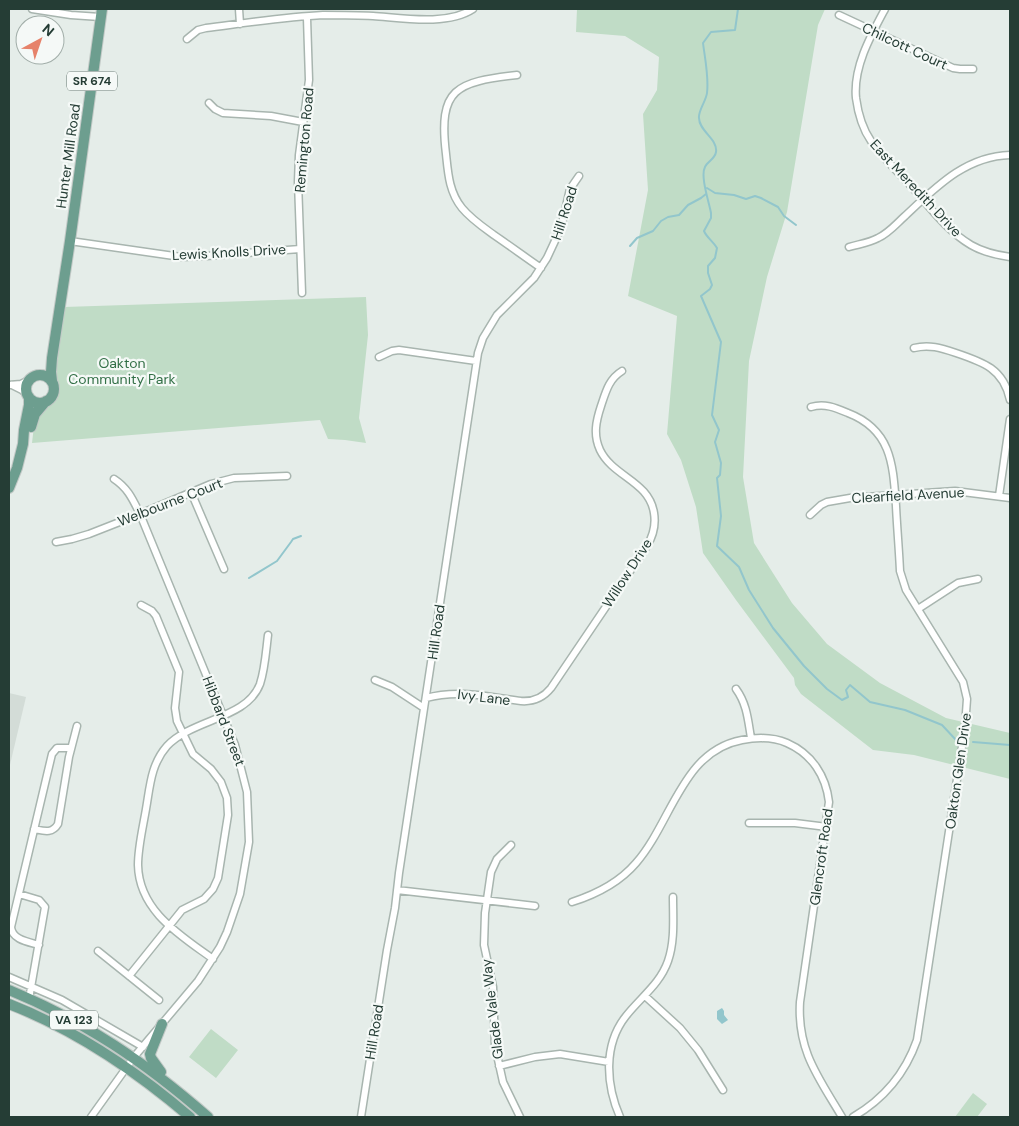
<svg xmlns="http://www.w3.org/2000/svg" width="1019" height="1126" viewBox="0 0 1019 1126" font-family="'DM Sans',sans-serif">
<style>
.built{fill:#d3dcd7}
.green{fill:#c0dcc6}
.water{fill:#92c6cc}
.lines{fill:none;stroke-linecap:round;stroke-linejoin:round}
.stream{stroke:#92c6cc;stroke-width:2}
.street-casing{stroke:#a8b5af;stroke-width:9}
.primary-casing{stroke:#c2c9c6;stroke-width:12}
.street{stroke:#fff;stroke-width:6}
.primary{stroke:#6d9e8f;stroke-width:10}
.labels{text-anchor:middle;stroke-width:4.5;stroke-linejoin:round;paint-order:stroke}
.shield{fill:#f5f9f7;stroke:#63756f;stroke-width:1}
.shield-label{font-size:12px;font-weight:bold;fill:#253d35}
.street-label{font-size:14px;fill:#253d35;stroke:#f5f9f7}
.park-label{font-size:14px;fill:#337047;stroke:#f5f9f7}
</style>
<rect width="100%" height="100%" fill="#e5ede9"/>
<path class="built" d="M9 693 26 697 9 769Z"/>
<path class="green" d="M577 9H825L818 25 787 212 767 277 749 361 743 477 754 543 792 603 827 644 880 683 946 718 1010 733V779L914 755 873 750 801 694 795 685 794 678 736 600 703 553 696 507 681 460 667 434 677 316 628 296 648 190 643 114 657 90 659 57 625 36 576 32Z
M366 297 368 335 359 418 366 443 345 440 328 439 320 420 32 443 34 426 45 405 55 400 57 385 53 373 64 307Z
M211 1029 238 1050 216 1078 189 1057Z
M973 1093 987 1104 977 1117H955Z"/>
<path class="water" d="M722 1008 724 1011V1015L728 1020 722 1024 717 1019V1011Z"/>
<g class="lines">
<path class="stream" d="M738 9 735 30 711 32 703 43C705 59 709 77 707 93 706 101 698 111 699 118 699 131 718 139 716 152 715 159 707 162 705 167 700 176 709 202 711 213V218L704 231C707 238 713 241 717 248L715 258 708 266V273L712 285 710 289 701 296 721 342 712 415 719 430 715 442 721 463 720 475 717 478 721 516 717 546 739 567 749 590 773 628 804 666 827 689 842 700 848 697 846 690 850 685 870 702 905 710 942 725 956 740 966 741
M707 188 715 193 734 195 746 199 755 196 761 198 778 207 784 216 796 225
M630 246 637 238 653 231 661 221 668 217 679 215 688 205 701 198 706 194
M249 578 277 561 291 542 293 539 301 536
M973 742 1010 745"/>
<g class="street-casing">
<path id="street" d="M32 9 71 15 100 17
M239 9 240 24
M885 9C871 35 853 67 856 98 858 113 862 128 871 141 882 157 898 172 911 186 929 206 947 231 971 245 983 252 996 255 1010 257
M839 15 953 68 960 69H973
M187 39 198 30 206 28C245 23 284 17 323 15 340 15 356 15 373 16 402 18 447 26 473 9
M517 75C456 82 438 88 446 154 448 173 449 192 462 208 471 219 483 227 494 235 510 246 525 257 541 268
M209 103 215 109 223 113 271 116 303 122
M70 241 181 257 206 256 300 249
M849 247C859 244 869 243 878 238 889 233 897 223 905 216 936 187 966 156 1010 155
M302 293 298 182 299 155 309 80 307 18
M914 348C929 344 941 348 956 353 983 362 1004 369 1010 400
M379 357 392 351 399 350 476 361
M9 385 21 384 29 380
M12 385 22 390 28 395
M811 407C825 403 836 408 848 413 892 430 893 465 896 506 897 527 899 549 900 571L906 590 963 682 967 699 965 727 917 1040C905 1074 884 1099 853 1117
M191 492 224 569
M999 496 1010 419
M810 515 821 505 827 502 850 498 955 491 1010 498
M56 542 72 539 89 534 140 514 211 484 234 478 287 476
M918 609 958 583 978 579
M375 680 392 687 424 708
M736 689C747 704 748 720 751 738
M426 698C458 689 489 697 521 701 534 702 543 698 551 688L647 546C653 536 656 525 654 513 649 481 613 477 600 450 593 435 596 421 601 406 606 391 609 379 622 371
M749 823H795L827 827
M34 829C44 831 52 834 58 824L69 757 77 726
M511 845 497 859 491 872 485 913 484 945 493 987 495 1046 503 1082 520 1117
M397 890 535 906
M19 894 39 900 45 907 29 999
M572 902C597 894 619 883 636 863 672 822 682 751 742 740 758 737 773 737 787 743 812 754 826 776 829 802L800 1002C797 1051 819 1078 842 1117
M39 945C29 942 12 940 11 927L52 754 57 748H71
M98 951 159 1000
M213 959C180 935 139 911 138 865 138 847 143 827 146 809 150 786 151 764 167 746 192 719 247 719 260 684 265 669 266 651 268 635
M129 976 182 910 204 899 213 889 218 878 228 815 227 798 221 782 211 769 193 754 177 721 175 708 179 672 156 616 152 611 141 605
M9 977 62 1000 143 1047
M645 996 680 1028 698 1050 723 1090
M499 1066 535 1057 560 1054 609 1062
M91 1117 134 1057 198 981 220 947 227 932 240 894 249 842 247 792 235 745 140 514C133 500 128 488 114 479
M361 1117 387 950 395 908 399 873 478 353 483 338 497 315 534 278 547 258 561 228 570 189 579 176
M620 1117C606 1085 603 1045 626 1016 641 997 660 984 668 961 675 941 673 918 673 897"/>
</g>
<g class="primary-casing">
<path id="primary" d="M26 389a14 14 0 1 1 28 0a14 14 0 1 1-28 0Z
M52 381 51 372 52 358 70 241 102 9
M31 427 35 414 46 401
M9 488 17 468 23 444 24 430 29 405V397
M9 990C86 1022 145 1062 208 1117
M9 1004C76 1030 135 1070 190 1117
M161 1072 151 1058 150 1054 162 1024"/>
</g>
<use href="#street" class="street"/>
<use href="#primary" class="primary"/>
</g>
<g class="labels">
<g class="shield">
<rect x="67" y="71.5" width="50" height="19" rx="4"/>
<rect x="50" y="1010.5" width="48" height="19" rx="4"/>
</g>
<g class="shield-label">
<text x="92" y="85">SR 674</text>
<text x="74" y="1024">VA 123</text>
</g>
<g class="street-label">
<text transform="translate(905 46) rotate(25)" y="5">Chilcott Court</text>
<text transform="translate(304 140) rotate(-85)" y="5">Remington Road</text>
<text transform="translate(68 156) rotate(-82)" y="5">Hunter Mill Road</text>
<text transform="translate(916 188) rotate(47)" y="5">East Meredith Drive</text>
<text transform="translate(564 213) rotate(-72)" y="5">Hill Road</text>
<text transform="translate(229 252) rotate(-3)" y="5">Lewis Knolls Drive</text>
<text transform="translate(908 495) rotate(-3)" y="5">Clearfield Avenue</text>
<text transform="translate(170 502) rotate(-21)" y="5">Welbourne Court</text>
<text transform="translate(627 573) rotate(-57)" y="5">Willow Drive</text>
<text transform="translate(436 632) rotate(-82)" y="5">Hill Road</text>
<text transform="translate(484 697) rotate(7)" y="5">Ivy Lane</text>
<text transform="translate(224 721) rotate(69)" y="5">Hibbard Street</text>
<text transform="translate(958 771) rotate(-82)" y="5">Oakton Glen Drive</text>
<text transform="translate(821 857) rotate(-82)" y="5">Glencroft Road</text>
<text transform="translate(492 1009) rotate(-97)" y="5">Glade Vale Way</text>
<text transform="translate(374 1032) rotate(-81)" y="5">Hill Road</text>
</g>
<g class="park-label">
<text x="122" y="368">Oakton<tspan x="122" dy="16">Community Park</tspan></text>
</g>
</g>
<rect width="1019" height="1126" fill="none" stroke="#253d35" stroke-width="20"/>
<g transform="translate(40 40) rotate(40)"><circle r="24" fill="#f5f9f7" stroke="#a2aea9"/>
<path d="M0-4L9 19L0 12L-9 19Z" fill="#e6826a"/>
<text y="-8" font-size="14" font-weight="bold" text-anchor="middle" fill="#253d35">N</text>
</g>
</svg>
